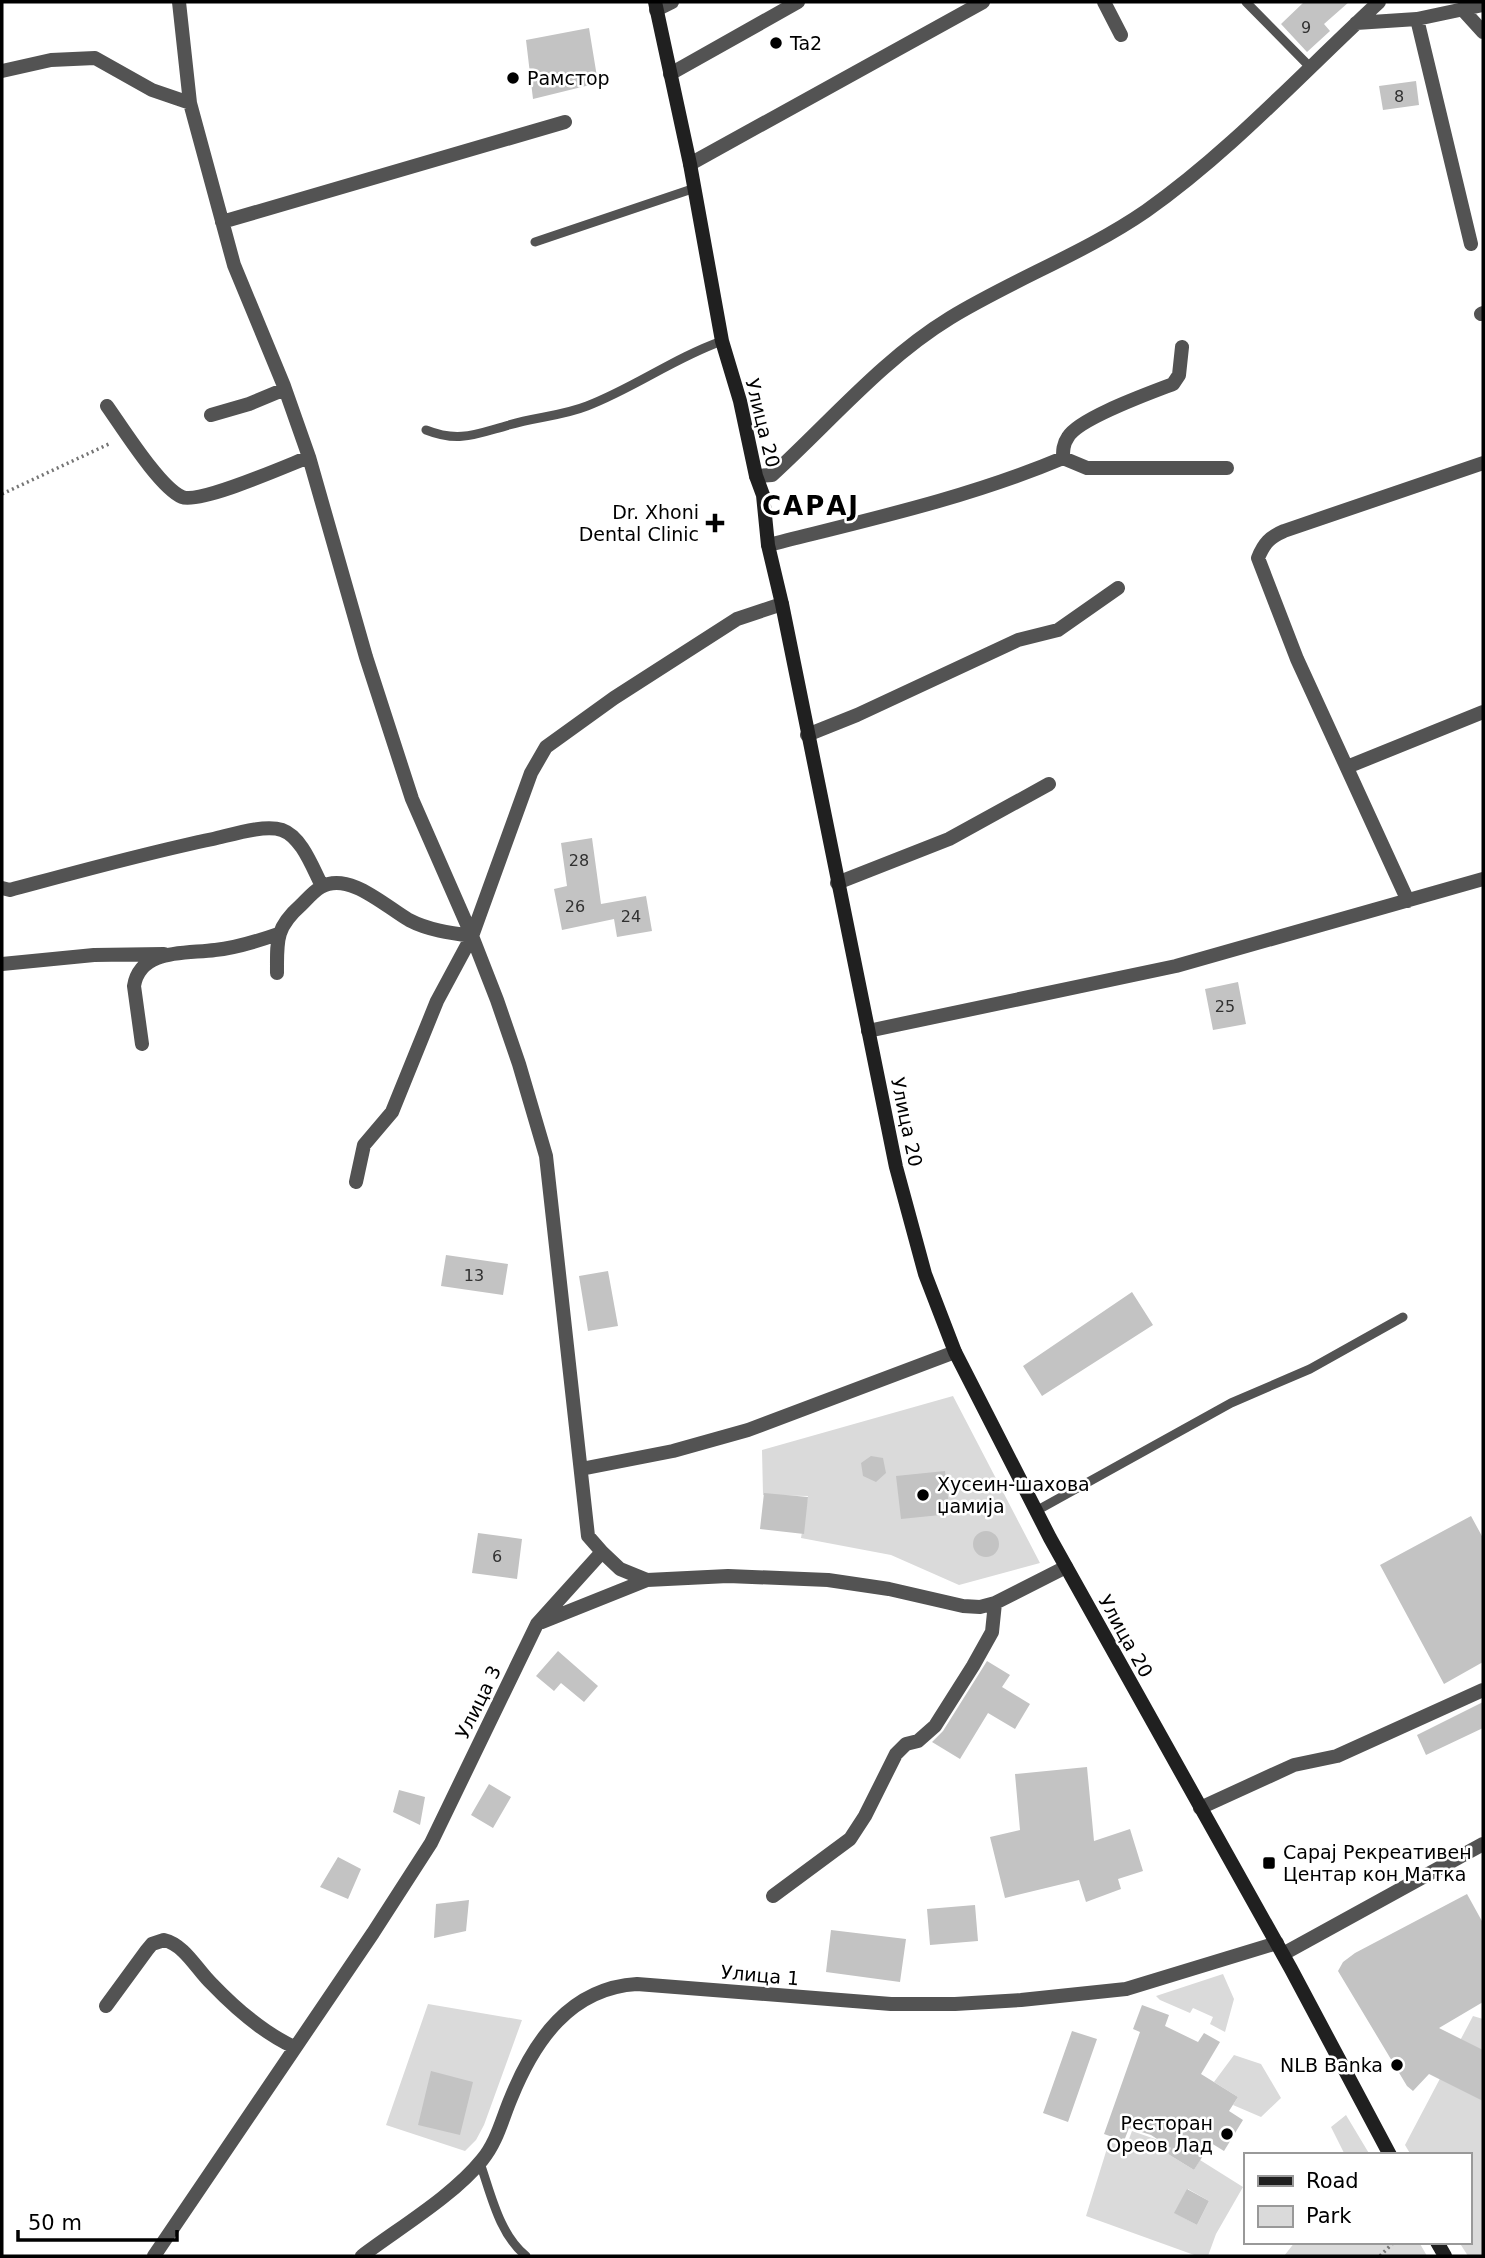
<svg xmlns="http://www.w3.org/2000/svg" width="1485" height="2258" viewBox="0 0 1485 2258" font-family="'DejaVu Sans',sans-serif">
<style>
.green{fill:#dadada;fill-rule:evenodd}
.building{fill:#c3c3c3}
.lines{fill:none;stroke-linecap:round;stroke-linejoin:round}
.path{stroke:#757575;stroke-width:3.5;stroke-dasharray:2 3.5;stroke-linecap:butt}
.lane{stroke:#535353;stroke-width:9}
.street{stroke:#535353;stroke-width:14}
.secondary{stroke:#202020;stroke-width:14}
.poi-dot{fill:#000;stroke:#fff;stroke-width:2.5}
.labels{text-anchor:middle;stroke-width:5;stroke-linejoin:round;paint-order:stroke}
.number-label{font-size:16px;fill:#313131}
.poi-label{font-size:19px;fill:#000;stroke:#fff;text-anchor:start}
.street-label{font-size:19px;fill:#000;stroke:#fff}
.district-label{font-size:26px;font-weight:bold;letter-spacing:2px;fill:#000;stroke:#fff}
</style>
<rect width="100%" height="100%" fill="#fff"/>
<path class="green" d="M953 1396 1040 1563 959 1585 891 1555 801 1538 808 1496 763 1495 762 1450Z
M1223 1974 1234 1999 1225 2032 1210 2024 1213 2017 1193 2008 1190 2013 1160 2000 1156 1996Z
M428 2004 522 2020 484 2125 476 2140 465 2151 386 2125Z
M1473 2016 1483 2019V2256H1468L1459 2242H1469V2155H1411L1405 2145Z
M1234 2055 1261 2064 1281 2098 1261 2117 1233 2105 1238 2097 1214 2082Z
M1346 2115 1370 2155H1345L1331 2127Z
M1132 2131 1158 2140 1171 2148 1168 2154 1194 2170 1200 2160 1243 2187 1216 2234 1208 2256H1197L1086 2216 1109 2142 1126 2147ZM1188 2189 1209 2201 1197 2225 1175 2213Z
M1295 2242H1419L1427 2256H1284Z"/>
<path class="building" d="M1304 2H1349L1324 24 1330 31 1307 52 1281 24Z
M589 28 598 83 533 99 526 40Z
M1416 81 1419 105 1383 110 1379 86Z
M592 838 601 904 646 896 652 931 617 937 614 919 562 930 554 889 567 886 561 843Z
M1238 982 1246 1024 1213 1030 1205 989Z
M446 1255 508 1264 503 1295 441 1286Z
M608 1271 618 1326 588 1331 579 1276Z
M1132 1292 1153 1325 1042 1396 1023 1366Z
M871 1456 883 1458 886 1473 876 1482 863 1476 861 1463Z
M945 1471 950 1514 901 1519 896 1476Z
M764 1493 808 1497 804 1534 760 1529Z
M1471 1516 1483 1538V1662L1444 1684 1380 1565Z
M973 1544a13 13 0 1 1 26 0a13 13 0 1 1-26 0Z
M478 1533 522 1539 517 1579 472 1573Z
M558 1651 598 1686 584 1702 561 1683 554 1691 536 1676Z
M987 1661 1010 1675 1002 1687 1030 1704 1015 1729 988 1713 960 1759 932 1742 943 1731Z
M1483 1702V1728L1426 1755 1417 1735Z
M1087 1767 1094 1841 1130 1829 1143 1871 1118 1879 1121 1889 1086 1902 1079 1880 1005 1898 990 1837 1020 1830 1015 1774Z
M489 1784 511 1797 493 1828 471 1815Z
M399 1790 425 1797 420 1825 393 1812Z
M338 1857 361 1869 348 1899 320 1887Z
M1467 1894 1483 1923V2002L1439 2028 1483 2050V2101L1429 2074 1413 2091 1407 2086 1338 1971 1343 1962 1355 1953Z
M469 1900 466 1931 434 1938 436 1904Z
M975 1905 978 1941 930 1945 927 1909Z
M831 1930 906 1939 900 1982 826 1972Z
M1142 2005 1169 2015 1165 2026 1198 2042 1204 2033 1220 2042 1201 2074 1238 2097 1229 2111 1243 2120 1224 2151 1211 2143 1194 2170 1168 2154 1171 2148 1151 2135 1129 2128 1124 2141 1104 2134 1140 2032 1133 2029Z
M1072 2031 1097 2039 1068 2122 1043 2113Z
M431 2071 473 2082 460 2135 418 2125Z
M1187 2189 1209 2201 1197 2225 1174 2213Z"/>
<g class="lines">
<path class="path" d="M2 494 111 443
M1380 2256 1394 2242"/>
<path class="lane" d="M1246 2 1311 68
M535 242 695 188
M426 430C459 443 476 434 509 425 535 417 562 416 587 406 634 388 674 358 722 341
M1036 1511 1231 1403 1310 1369 1403 1317
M480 2163C491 2194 499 2234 526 2256"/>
<path class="street" d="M1104 2 1121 35
M656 10 672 2
M1463 10 1483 32
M1417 19 1471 244
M1356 23 1417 19 1483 5
M2 71 51 60 95 58 152 90 190 103
M670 74 798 2
M690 164 983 2
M222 222 565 122
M1481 314 1483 313
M107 406C122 427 160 488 182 497 200 504 286 466 309 457
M211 415 249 404 285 389
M1063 458C1063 451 1063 444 1068 437 1079 418 1150 393 1173 384L1179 375 1182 347
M756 476 772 475C830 422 883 359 950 318 1014 279 1085 253 1146 211 1231 151 1302 73 1379 2
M768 545C867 520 968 498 1063 458L1087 468H1227
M807 735 857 715 1018 640 1058 630 1118 588
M1347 767 1483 712
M837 883 949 839 1049 784
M2 888 10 890C77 872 145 853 213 839 231 835 264 824 282 830 302 837 313 869 322 886
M1408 901 1297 659 1258 558C1264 543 1270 537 1284 531L1483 463
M2 964 94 955 164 954
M277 973C277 941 275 928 301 905 307 899 314 891 321 887 349 871 386 907 409 920 428 930 450 933 472 936
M868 1031 1176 966 1483 879
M142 1044 134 986C140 948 187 954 215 950 237 948 258 941 278 934
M356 1182 364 1145 392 1112 437 1001 472 936 531 773 546 747 614 698 737 619 782 604
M581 1469 673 1451 748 1430 955 1352
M602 1552 620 1569 647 1580
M542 1622 647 1580 728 1576 828 1580 889 1589 963 1606 980 1607 995 1603 1066 1567
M1200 1808 1294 1765 1337 1756 1483 1690
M773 1896 850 1839 865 1816 896 1754 906 1744 918 1741 935 1726 973 1666 992 1632 995 1603
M1283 1954 1483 1844
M106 2006 147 1950 152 1944 164 1940C185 1945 197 1970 212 1984 235 2008 264 2033 294 2047
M154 2256 373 1933 431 1843 537 1624 602 1552 588 1536 546 1156 519 1064 497 1000 472 936 412 799 366 657 309 457 284 386 234 265 190 103 179 2
M362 2256C399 2228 453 2196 482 2160 497 2142 502 2119 511 2098 534 2041 570 1988 637 1984L891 2004H955L1021 2000 1126 1989 1277 1943"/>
<path class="secondary" d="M655 2 690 164 722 341 740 401 756 476 763 495 768 545 782 604 896 1167 925 1274 955 1352 1050 1538 1291 1969 1390 2155
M1437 2242 1445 2256"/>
</g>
<g class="poi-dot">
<circle cx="776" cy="43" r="7"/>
<circle cx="513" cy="78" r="7"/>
<path d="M711.5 512.5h7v7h7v7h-7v7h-7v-7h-7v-7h7z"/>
<circle cx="923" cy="1495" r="7"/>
<rect x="1262" y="1856" width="14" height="14" rx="3.5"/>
<circle cx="1397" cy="2065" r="7"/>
<circle cx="1227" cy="2134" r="7"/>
</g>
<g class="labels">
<g class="number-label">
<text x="1306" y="33">9</text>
<text x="1399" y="102">8</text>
<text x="579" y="866">28</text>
<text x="575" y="912">26</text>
<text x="631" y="922">24</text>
<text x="1225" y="1012">25</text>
<text x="474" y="1281">13</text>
<text x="497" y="1562">6</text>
</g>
<g class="poi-label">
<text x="790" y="50">Ta2</text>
<text x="527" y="85">Рамстор</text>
<text x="699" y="519" text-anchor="end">Dr. Xhoni<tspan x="699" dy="22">Dental Clinic</tspan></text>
<text x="937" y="1491">Хусеин-шахова<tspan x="937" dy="22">џамија</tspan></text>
<text x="1283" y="1859">Сарај Рекреативен<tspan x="1283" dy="22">Центар кон Матка</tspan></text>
<text x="1383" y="2072" text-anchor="end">NLB Banka</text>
<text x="1213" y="2130" text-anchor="end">Ресторан<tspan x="1213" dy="22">Ореов Лад</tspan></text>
</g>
<g class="street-label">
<text transform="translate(763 423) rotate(76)" y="7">Улица 20</text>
<text transform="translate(907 1122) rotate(78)" y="7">Улица 20</text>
<text transform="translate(1126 1636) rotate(61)" y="7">Улица 20</text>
<text transform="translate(478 1702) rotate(-64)" y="7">Улица 3</text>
<text transform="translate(760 1975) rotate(5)" y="7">Улица 1</text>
</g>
<g class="district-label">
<text x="811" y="515">САРАЈ</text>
</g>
</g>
<rect width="1485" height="2258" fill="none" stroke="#000000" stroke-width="7"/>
<rect x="1244" y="2153" width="228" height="91" fill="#ffffff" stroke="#999999" stroke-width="2"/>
<rect x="1258" y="2176" width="35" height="10" fill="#202020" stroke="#999999" stroke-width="2"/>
<text x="1306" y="2188" font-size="21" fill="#000000">Road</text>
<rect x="1258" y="2206" width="35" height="21" fill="#dadada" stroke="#999999" stroke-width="2"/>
<text x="1306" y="2223" font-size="21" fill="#000000">Park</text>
<path d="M18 2230v10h159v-10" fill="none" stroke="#000000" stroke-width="3.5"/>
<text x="28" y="2230" font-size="21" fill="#000000" stroke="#ffffff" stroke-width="5" paint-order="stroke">50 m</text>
</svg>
